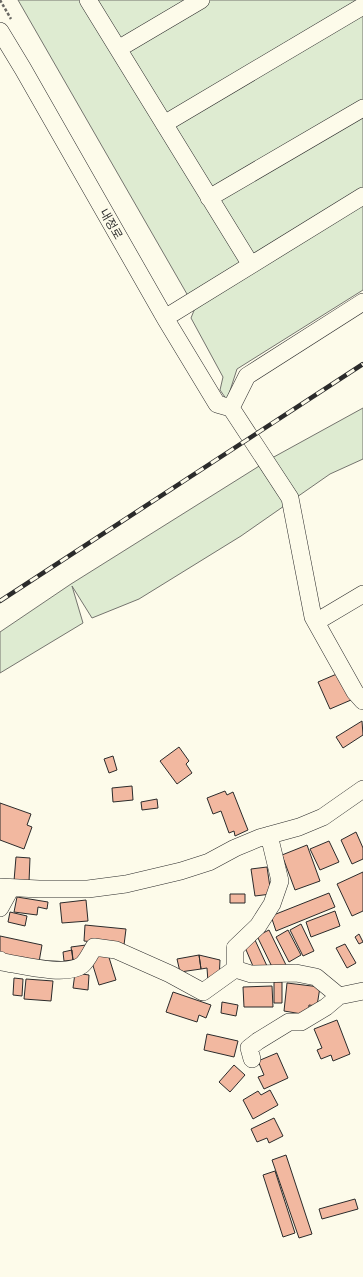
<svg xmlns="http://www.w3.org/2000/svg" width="363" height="1277" viewBox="0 0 363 1277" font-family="'Times New Roman','Noto Sans KR',serif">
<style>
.green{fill:#deebd1;stroke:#74746e}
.building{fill:#f2b8a0;stroke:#2b2b2b}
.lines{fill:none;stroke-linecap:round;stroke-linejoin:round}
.minor-casing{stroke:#2b2b2b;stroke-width:18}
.path{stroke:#6a6964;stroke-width:2.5;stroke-dasharray:3 2;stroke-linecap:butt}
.minor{stroke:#fdfbea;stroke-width:17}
.rail-casing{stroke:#2b2b2b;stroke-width:4.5}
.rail{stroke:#fdfbea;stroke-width:3;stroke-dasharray:9;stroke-linecap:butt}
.labels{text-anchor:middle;stroke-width:3;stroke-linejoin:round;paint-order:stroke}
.street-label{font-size:12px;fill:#2b2b2b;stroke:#fdfbea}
</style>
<rect width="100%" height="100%" fill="#fdfbea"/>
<path class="green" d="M18 0H363V290L237 369 227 400 220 390 223 377 191 318 195 308Z
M363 408V459L330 474 241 536 139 599 92 618 72 586 83 623 0 673V632L71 584 272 458Z"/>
<path class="building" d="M339 673 351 700 330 709 318 682Z
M362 721 363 735 343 748 336 737Z
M179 747 189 761 186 764 192 773 177 784 160 761Z
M113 756 117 770 109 773 104 759Z
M132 786 133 800 113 802 112 788Z
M225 791 227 795 233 792 248 830 235 836 234 831 229 833 221 811 213 814 207 798Z
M157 799 158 808 142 810 141 802Z
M0 803 31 814 27 825 32 827 24 849 0 840Z
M356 832 363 848V859L352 864 341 840Z
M329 841 339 862 320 870 310 849Z
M307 845 320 881 295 890 282 855Z
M16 857 30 858 29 882 14 881Z
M267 867 271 894 255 896 251 869Z
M363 872V911L352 916 337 884Z
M329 893 335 907 276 931 271 916Z
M230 894H245V903H230Z
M17 897 48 902 47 909 38 907 37 915 14 912Z
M86 900 88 921 62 923 60 903Z
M335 911 340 926 311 937 306 922Z
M10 912 27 916 25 926 8 922Z
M301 924 314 951 303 956 290 930Z
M85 925 126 929 124 945 84 941Z
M269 930 286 965 274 971 257 936Z
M288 930 301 955 289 962 276 937Z
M359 934 363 942 359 944 355 937Z
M0 936 42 945 39 962 0 954Z
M255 940 267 966 255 971 244 945Z
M345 944 356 963 347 968 336 948Z
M86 945 88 957 73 960 71 947Z
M72 950 73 960 64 961 63 952Z
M107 951 116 980 99 985 90 956Z
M199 955 201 969 180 972 177 959Z
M199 955 220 960 219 980 208 982 207 968 201 969Z
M75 973 89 975 88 990 73 988Z
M14 978 23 979 22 996 13 995Z
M26 979 53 981 51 1001 24 999Z
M274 982H282V1003H274Z
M287 983 320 987 317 1006 309 1005 308 1015 284 1011Z
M272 986 273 1007H244L243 987Z
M173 992 211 1005 206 1018 199 1015 197 1022 166 1012Z
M222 1002 238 1005 236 1016 221 1013Z
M337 1020 350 1054 333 1061 331 1055 321 1059 317 1050 322 1048 314 1029Z
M207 1034 238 1041 234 1057 204 1050Z
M277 1053 288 1078 264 1089 258 1077 264 1075 258 1061Z
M234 1065 245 1075 230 1092 219 1082Z
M270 1090 278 1105 253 1119 243 1100 258 1091 261 1095Z
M274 1118 283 1136 269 1143 267 1138 257 1142 251 1129Z
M286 1155 312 1234 299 1238 272 1160Z
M275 1171 295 1233 283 1237 263 1175Z
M355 1199 358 1209 322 1219 319 1209Z"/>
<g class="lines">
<g class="minor-casing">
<path id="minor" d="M88 0 251 265
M0 31 23 69 165 318 217 404 231 408
M118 49 201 0
M164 124 363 6
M209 198 363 108
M363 302 247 376 231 408 290 498 313 617 355 692 363 701
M165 318 363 196
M316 622 363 594
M0 887 39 889H88L126 884 181 871 209 862 235 848 259 838 299 827 323 817 363 789
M0 908 11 888
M0 960 2 962C21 965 67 977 82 965 87 961 91 952 94 947L116 950 170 974 203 992 235 969 251 974 296 973 316 977 339 996 363 991
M235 969V948L258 926 272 904 280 881 269 835
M252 1059 249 1048 258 1041 289 1022H301L326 1007 339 996"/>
</g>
<path class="path" d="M0 0 11 19"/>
<use href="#minor" class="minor"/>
<g class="rail-casing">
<path id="rail" d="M0 601 363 364"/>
</g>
<use href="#rail" class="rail"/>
</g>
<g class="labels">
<g class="street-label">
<text transform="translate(111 224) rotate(60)" y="4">내정로</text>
</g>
</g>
</svg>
